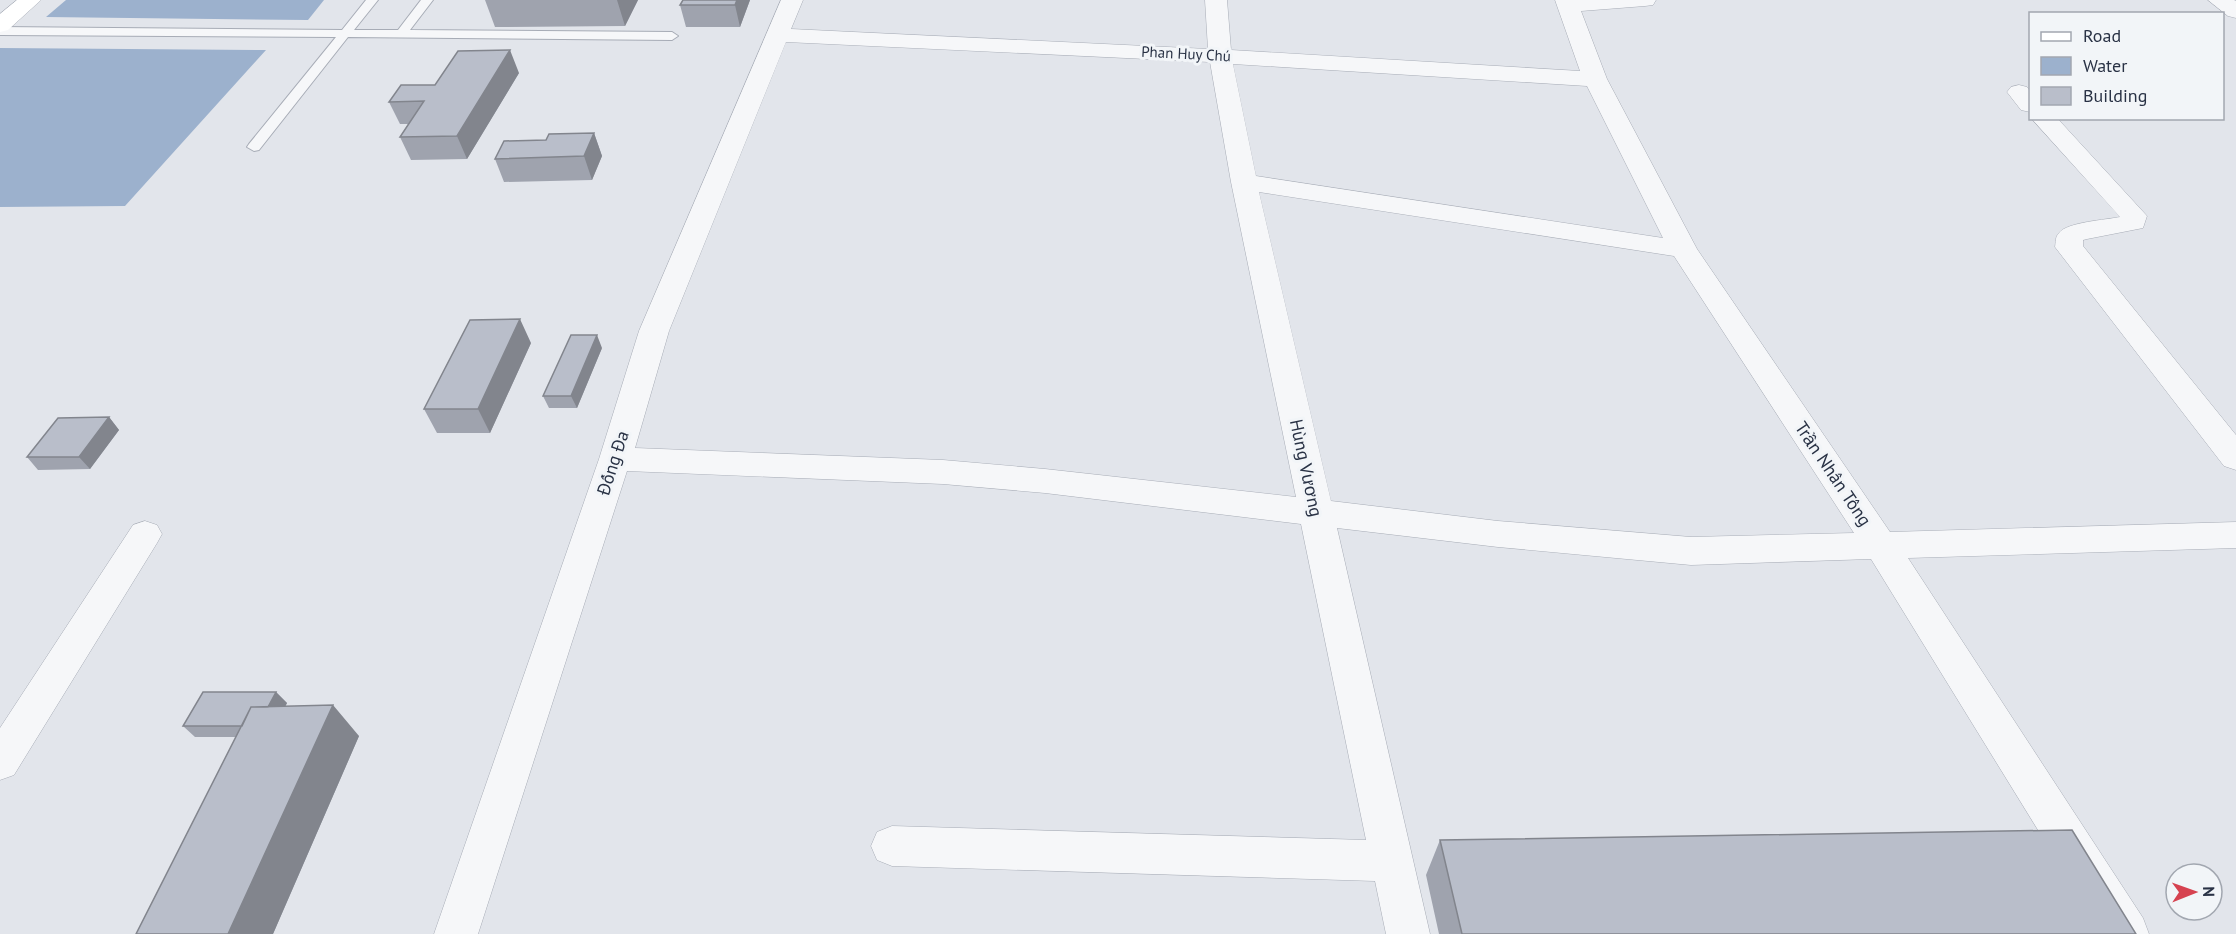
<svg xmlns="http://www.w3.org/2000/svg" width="2236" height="934" viewBox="0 0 2236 934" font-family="'PT Sans',sans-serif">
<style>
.water{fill:#9cb1cd}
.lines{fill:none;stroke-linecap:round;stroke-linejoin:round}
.lane-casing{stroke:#a7acb6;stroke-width:2}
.street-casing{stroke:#a7acb6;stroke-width:1}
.secondary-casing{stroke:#a7acb6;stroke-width:1}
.lane{fill:#f6f7f9;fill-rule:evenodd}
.street{fill:#f6f7f9;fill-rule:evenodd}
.secondary{fill:#fff;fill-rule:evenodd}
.wall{fill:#9fa3ae}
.shaded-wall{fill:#82858d}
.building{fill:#b9beca;stroke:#82858d;stroke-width:1.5}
.labels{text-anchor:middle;stroke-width:6;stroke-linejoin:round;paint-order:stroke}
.far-street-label{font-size:15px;fill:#293245;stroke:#f2f5f8}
.street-label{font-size:18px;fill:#293245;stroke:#f2f5f8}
</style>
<rect width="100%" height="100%" fill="#e2e5eb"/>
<path class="water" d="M66 0H324L308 20 46 17Z
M0 48 266 50 125 206 0 207Z"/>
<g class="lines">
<g class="lane-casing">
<path id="lane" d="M366 0H378L354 30H398L421 0H433L410 30 672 32 678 36 672 40 348 37 259 150 254 151 247 147 249 144 336 37 0 35V27L342 30Z"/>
</g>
<g class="street-casing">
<path id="street" d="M781 0H803L791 29 1208 49 1205 0H1227L1231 50 1580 71 1555 0H1656L1653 5 1645 6 1581 11 1607 79 1697 249 1890 532 2236 522V548L1908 558 2143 918 2149 934H2102L1871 559 1691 565 1498 547 1337 528 1430 934H1386L1375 881 892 866 877 860 871 846 877 832 892 826 1366 840 1301 524 1045 493 943 484 627 471 478 934H434L599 459 639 331ZM786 42 1210 62 1231 182 1296 497 1045 469 943 460 635 448 669 331ZM1233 64 1587 86 1663 238 1256 176ZM1259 192 1674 256 1854 533 1691 537 1498 521 1331 501Z
M2208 0H2234L2236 1V18L2228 16Z
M2019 85 2027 87 2030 91V112L2021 110 2007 92 2011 87Z
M2031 118H2057L2147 216 2143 228 2087 239 2083 240V246L2236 435V470L2224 466 2055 247C2056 242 2055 237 2059 233 2067 222 2106 220 2120 217Z
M145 521 157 525 162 534 157 543 14 775 0 780V728L133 525Z"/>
</g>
<g class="secondary-casing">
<path id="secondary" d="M17 0H41L8 30 0 32V14Z"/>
</g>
<use href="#lane" class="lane"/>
<use href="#street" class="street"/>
<use href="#secondary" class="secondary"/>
</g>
<path class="wall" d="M485 0H638L625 26 495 27Z
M683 0H750L740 27H686L680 5Z
M519 73 467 159 411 160 400 137 408 124H400L389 102 435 85Z
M594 133 602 156 592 180 504 182 495 159 546 140Z
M531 343 490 433H437L424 409Z
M602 348 577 408H549L543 396Z
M109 417 119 430 90 469 38 470 27 457Z
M276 692 287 703 285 707 359 736 273 934H136L236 737H195L183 726Z
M1440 840 2136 934H1439L1426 875Z"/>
<path class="shaded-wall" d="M617 0H638L625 26Z
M737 0H750L740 27 735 5Z
M510 50 519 73 467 159 457 136Z
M594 133 602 156 592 180 584 156Z
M520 319 531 343 490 433 478 409Z
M597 335 602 348 577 408 571 396Z
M109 417 119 430 90 469 79 457Z
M276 692 287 703 268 738 257 726Z
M333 705 359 736 273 934H228Z"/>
<path class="building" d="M683 0H737L735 5H680Z
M510 50 457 136 400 137 424 101 389 102 401 85H435L458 51Z
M594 133 584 156 495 159 504 141 546 140 549 134Z
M520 319 478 409H424L470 320Z
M571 335H597L571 396H543Z
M109 417 79 457H27L58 418Z
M203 692H276L268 707H251L242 726H183Z
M333 705 228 934H136L251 707Z
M2072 830 2136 934H1462L1440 840Z"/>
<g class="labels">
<g class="far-street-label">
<text transform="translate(1186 54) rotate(3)" y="5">Phan Huy Chú</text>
</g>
<g class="street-label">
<text transform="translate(613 463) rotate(-72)" y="6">Đống Đa</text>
<text transform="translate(1306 468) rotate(78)" y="6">Hùng Vương</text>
<text transform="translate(1833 474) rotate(56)" y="6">Trần Nhân Tông</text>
</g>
</g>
<rect x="2029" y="12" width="195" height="108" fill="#f2f5f8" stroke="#a2a7b0" stroke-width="1.5"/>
<rect x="2041" y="32" width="30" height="9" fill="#ffffff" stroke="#a2a7b0" stroke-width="1.5"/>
<text x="2083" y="42" font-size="18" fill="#293245">Road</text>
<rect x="2041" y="57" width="30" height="18" fill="#9cb1cd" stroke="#a2a7b0" stroke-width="1.5"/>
<text x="2083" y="72" font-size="18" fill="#293245">Water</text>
<rect x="2041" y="87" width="30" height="18" fill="#b9beca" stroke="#a2a7b0" stroke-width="1.5"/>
<text x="2083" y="102" font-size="18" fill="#293245">Building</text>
<g transform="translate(2194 892) rotate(89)"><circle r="28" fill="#f2f5f8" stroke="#a2a7b0" stroke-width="1.5"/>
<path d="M0-4.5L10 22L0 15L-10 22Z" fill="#d64250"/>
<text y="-9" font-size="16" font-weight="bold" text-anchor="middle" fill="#293245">N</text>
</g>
</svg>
